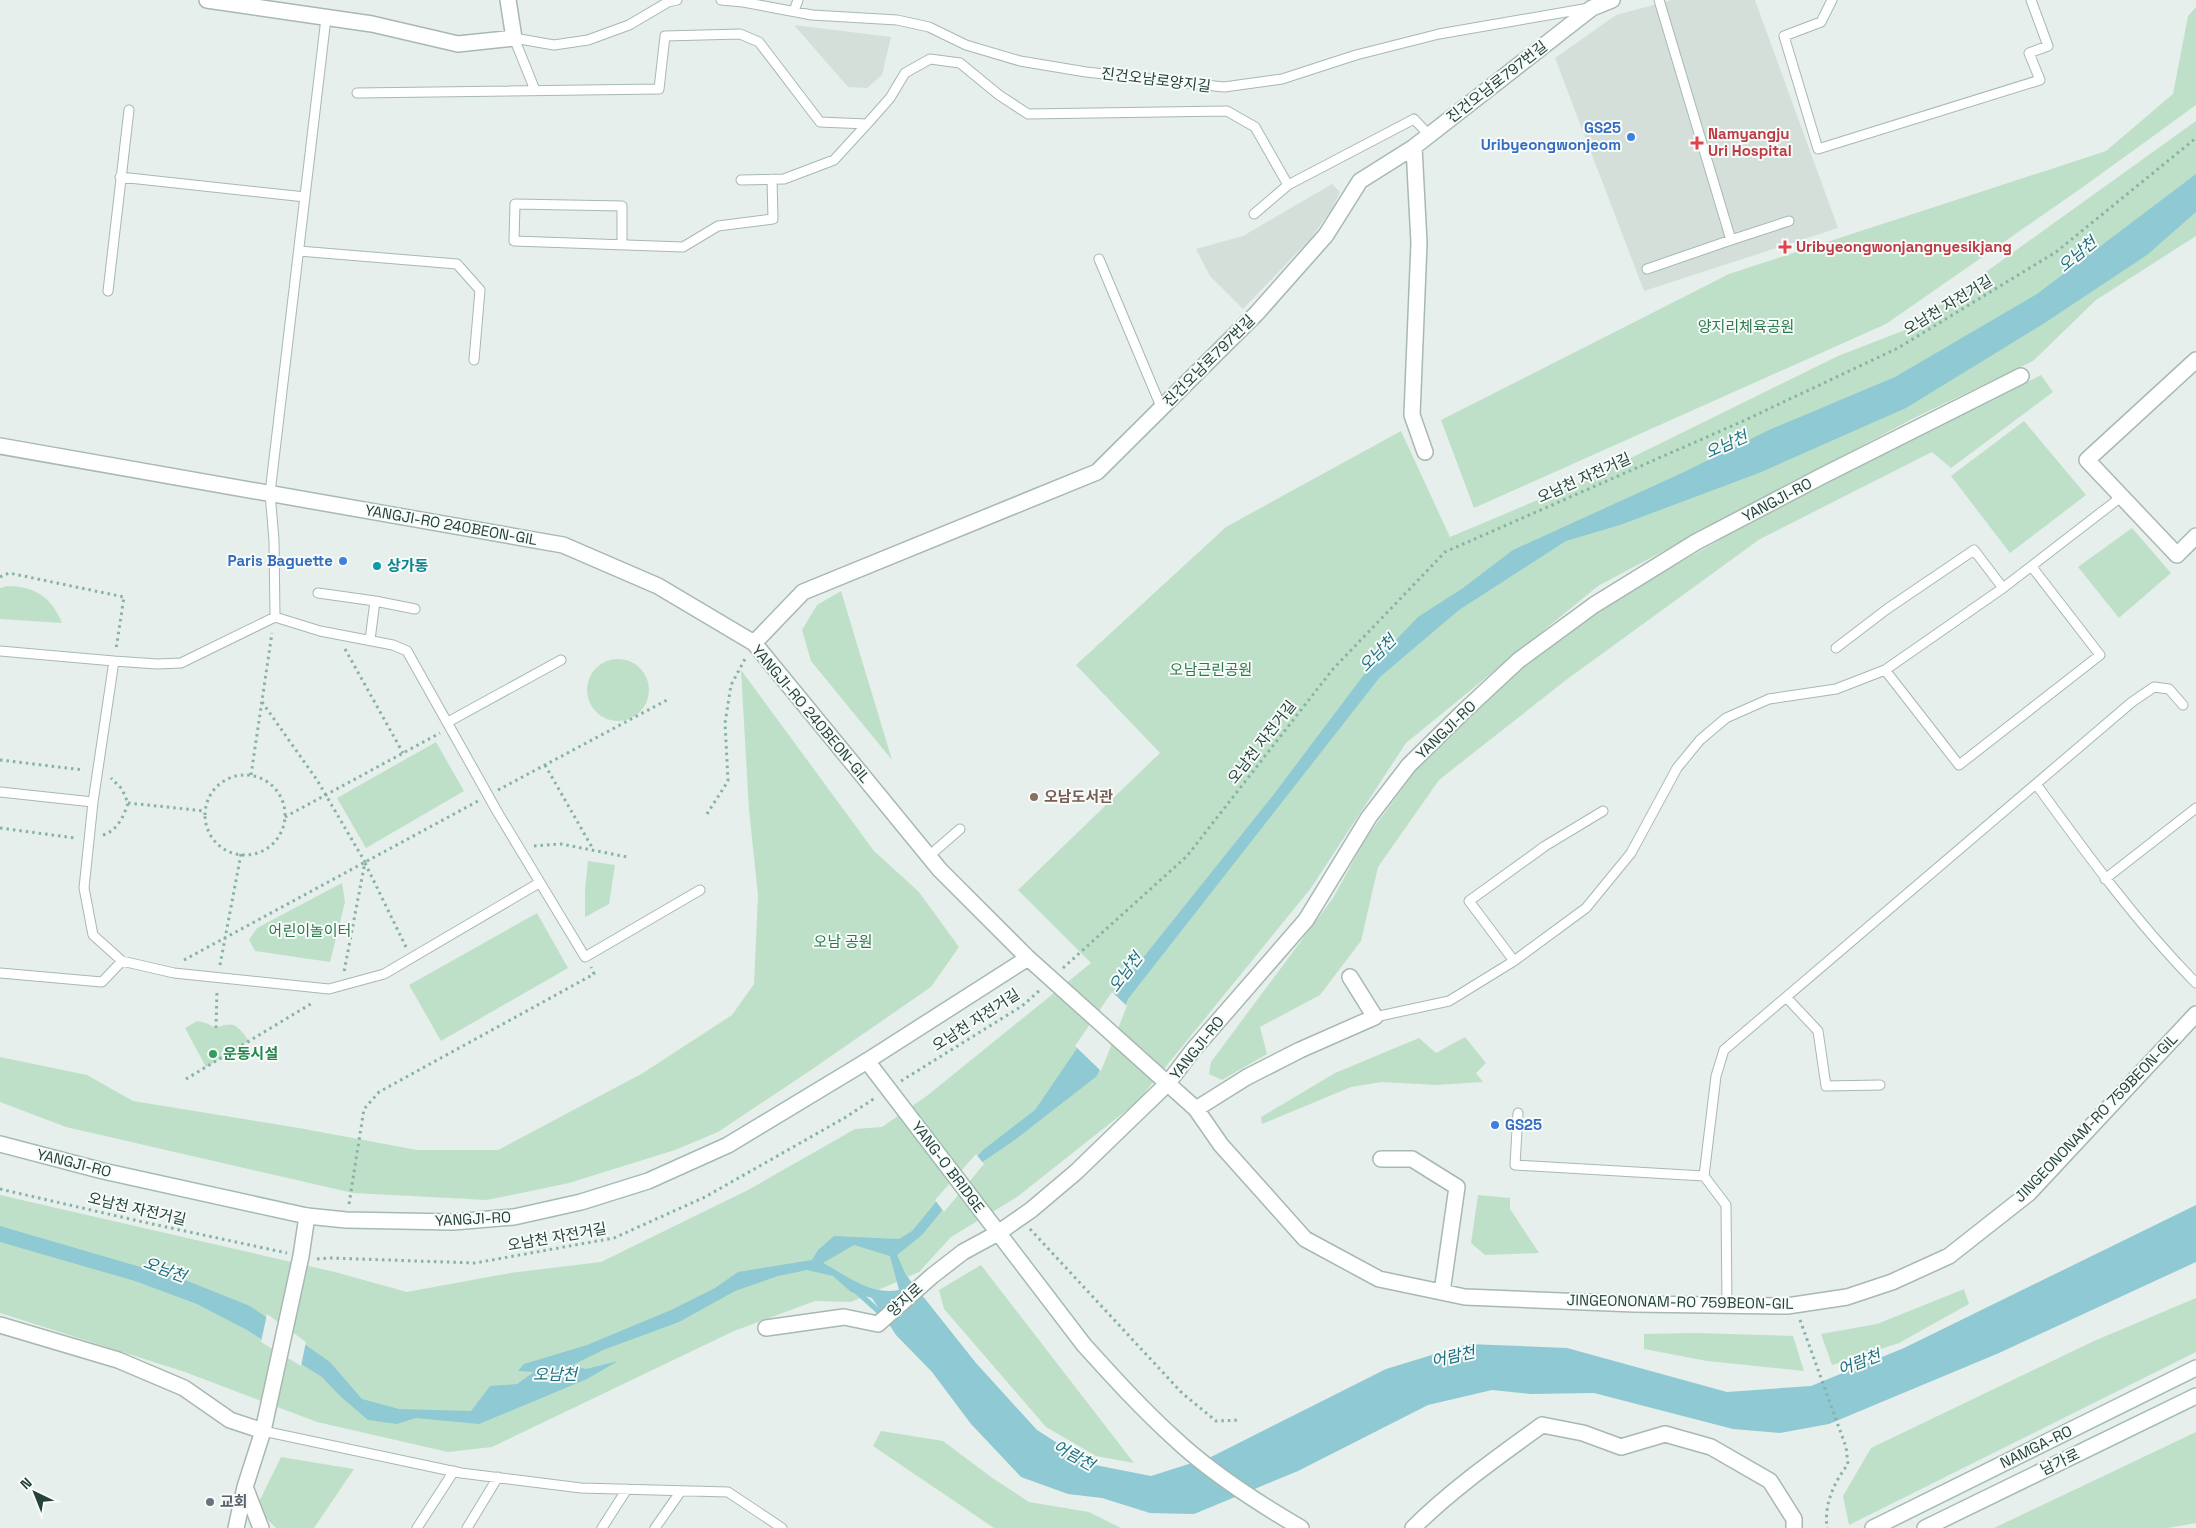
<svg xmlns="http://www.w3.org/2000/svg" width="2196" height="1528" viewBox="0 0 2196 1528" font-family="'Space Grotesk','Noto Sans KR',sans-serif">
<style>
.built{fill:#d4dfda}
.green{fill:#bfe0c8}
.water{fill:#8ec9d4;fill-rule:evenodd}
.pier{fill:#e6efeb}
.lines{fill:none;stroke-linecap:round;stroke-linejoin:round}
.stream{stroke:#8ec9d4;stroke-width:5.5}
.lane-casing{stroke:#a8b8b2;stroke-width:11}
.street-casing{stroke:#a8b8b2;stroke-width:18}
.secondary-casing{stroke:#a4bbb3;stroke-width:18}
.path{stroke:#86b3a5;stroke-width:3;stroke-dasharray:2.5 4;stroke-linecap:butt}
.lane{stroke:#fff;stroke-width:9}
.street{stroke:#fff;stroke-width:15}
.secondary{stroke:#fff;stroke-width:15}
.shop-dot{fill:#3f7fe0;stroke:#f7fbf9;stroke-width:2}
.health-dot{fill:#e0444e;stroke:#f7fbf9;stroke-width:2}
.culture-dot{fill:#0f9aa8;stroke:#f7fbf9;stroke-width:2}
.education-dot{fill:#8d6e63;stroke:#f7fbf9;stroke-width:2}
.leisure-dot{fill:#2e9e5b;stroke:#f7fbf9;stroke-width:2}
.worship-dot{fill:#6b7280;stroke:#f7fbf9;stroke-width:2}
.labels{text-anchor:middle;stroke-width:4;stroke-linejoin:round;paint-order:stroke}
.street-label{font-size:15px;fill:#24423a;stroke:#f7fbf9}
.shop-label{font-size:15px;font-weight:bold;fill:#366cbe;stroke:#f7fbf9;text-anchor:end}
.health-label{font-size:15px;font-weight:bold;fill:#be3a42;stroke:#f7fbf9;text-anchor:start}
.park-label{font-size:15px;fill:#2d7a4b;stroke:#f7fbf9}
.culture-label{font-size:15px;font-weight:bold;fill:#0d838f;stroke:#f7fbf9;text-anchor:start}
.education-label{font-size:15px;font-weight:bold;fill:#785e54;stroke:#f7fbf9;text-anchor:start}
.leisure-label{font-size:15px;font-weight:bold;fill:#27864d;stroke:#f7fbf9;text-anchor:start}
.worship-label{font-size:15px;font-weight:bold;fill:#5b616d;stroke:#f7fbf9;text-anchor:start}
.water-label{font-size:16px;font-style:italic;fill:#1c6f80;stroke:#f7fbf9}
</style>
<rect width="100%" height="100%" fill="#e6efeb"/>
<path class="built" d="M1672 0H1755L1838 228 1644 291 1555 58 1616 15Z
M794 25 891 37 882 75 867 88 848 87Z
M1332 184 1340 192 1333 207 1312 237 1243 309 1210 276 1196 249 1243 236Z"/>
<path class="green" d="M2196 7V105L2083 187 1886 324 1474 508 1441 420 1729 274 2106 151 2173 94 2188 16Z
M2196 121V236L2096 300 2033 361 1912 419 1598 586 1406 743 1311 888 1137 1102 1017 1197 951 1237 919 1272 851 1302 815 1301 734 1331 492 1447 448 1452 317 1422 185 1372 0 1313V1195L335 1272 407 1292 510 1273 601 1262 748 1190 855 1129 882 1127 928 1095 1091 963 1018 890 1160 753 1076 665 1226 527 1401 431 1450 537 1590 478 1838 356 1905 330Z
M2041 375 2053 392 1951 468 1932 452 1760 539 1566 680 1439 780 1378 867 1361 941 1320 995 1260 1027 1267 1054 1222 1080 1209 1074 1211 1062 1333 898 1366 838 1416 770 1474 710 1529 661 1620 597 1728 535 1915 437Z
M2024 421 2086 495 2010 553 1951 476Z
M2132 528 2171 573 2119 618 2078 567Z
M7 586C34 586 52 597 62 623L0 619V588Z
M841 591 892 760 811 661 802 630 817 605Z
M587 690a31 31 0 1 1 62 0a31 31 0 1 1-62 0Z
M741 670 874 851 919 892 959 947 931 987 811 1070 718 1132 675 1150 569 1183 487 1200 353 1193 66 1127 0 1102V1057L87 1075 133 1101 299 1128 417 1150H498L643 1073 732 1015 754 984 758 895 749 810Z
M436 742 464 791 366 848 337 798Z
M588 861 615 865 609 904 585 917V890Z
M342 883 345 902 330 962 255 951 249 940 257 928Z
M537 913 568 968 441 1041 409 985Z
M197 1021 206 1023 216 1028C234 1020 238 1026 249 1041L206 1067 185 1028Z
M1465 1037 1486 1063 1476 1073 1483 1082 1436 1085 1382 1082 1351 1087 1262 1124 1261 1117 1335 1073 1419 1038 1436 1053Z
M1478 1195 1510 1198V1209L1539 1253 1485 1255 1471 1243Z
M981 1265 1134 1463 1096 1456 1046 1427 944 1309 939 1290Z
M1964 1289 1969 1304 1899 1343 1832 1365 1821 1334 1877 1324Z
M2196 1298V1352L1849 1525 1843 1496 1871 1448 2094 1341Z
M1695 1333 1793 1336 1804 1371 1707 1361 1644 1349V1334Z
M881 1431 943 1441 991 1477 1029 1502 1089 1512 1121 1528H994L873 1446Z
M2196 1432V1523L2168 1528H1994Z
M281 1457 354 1469 314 1528H276L256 1508Z"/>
<path class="water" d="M2196 174V212L2147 255 2043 324 1906 408 1759 473 1620 525 1566 541 1459 610 1380 677 1128 999 1097 1076 1016 1139 981 1163 922 1235 897 1255 906 1275 976 1363 1037 1430 1090 1464 1151 1476 1211 1457 1386 1369 1468 1344 1567 1348 1727 1392 1811 1386 1904 1348 2196 1205V1262L1999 1353 1829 1424 1780 1433 1733 1429 1594 1393 1531 1394 1492 1390 1428 1405 1298 1471 1194 1514 1150 1513 1102 1498 1068 1494 1021 1477 971 1424 932 1372 896 1335 872 1298 851 1292 833 1276 807 1270 778 1276 735 1291 679 1322 603 1350 573 1365 586 1369 618 1361 587 1379 479 1424 416 1418 397 1424 368 1420 340 1396 322 1377 247 1330 197 1304 135 1281 0 1242V1226L185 1280 250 1306 330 1362 362 1399 399 1409 471 1411 490 1386 517 1384 534 1372 518 1371 524 1364 587 1345 671 1310 715 1288 738 1272 812 1260 818 1250 834 1236 899 1239 912 1231 950 1185 983 1150 1035 1110 1114 994 1274 794 1369 668 1418 617 1463 588 1513 550 1682 473 1769 430 1895 377 2037 294ZM854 1245 890 1256 899 1290C871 1296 846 1275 823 1263Z"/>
<path class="pier" d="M1112 992 1127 1006 1101 1071 1075 1046Z
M976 1154 984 1164 944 1212 935 1200Z
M267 1314 306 1342 301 1366 261 1342Z"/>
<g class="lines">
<path class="stream" d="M855 1290 885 1317"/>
<g class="lane-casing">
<path id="lane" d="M721 0 743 2 812 15 897 20 929 27 966 45 1020 61 1086 72 1224 87 1282 79 1356 55 1439 34 1589 8
M1832 0 1821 22 1784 36 1818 149 2040 80 2029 53 2048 46 2031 0
M794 11 798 0
M514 38 554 45 588 40 629 25 668 2 677 0
M514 38 535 90
M357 93 659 89 665 36 740 34 759 42 820 122 867 124 890 98 905 73 930 59 960 63 999 95 1028 114 1227 111 1255 127 1288 185
M120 177 305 197
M741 180 784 179 834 160 867 124
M1254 214 1288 185 1414 119 1429 135
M1731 240 1789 221
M622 245V206L515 204 514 241 683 247 718 226 773 219 772 179
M299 251 457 264 480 290 474 360
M1099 259 1162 409
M1647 269 1731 240 1659 0
M108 291 129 110
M318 593 375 601 415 609
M275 617 274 540 270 493 326 18
M370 640 375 601
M1836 648 1887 609 1974 550 2003 588
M0 651 114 661
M1885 670 1959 765 2100 655 2032 567
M448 722 561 660
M2036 784C2086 853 2136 922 2196 983
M0 792 93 802
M929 856 960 829
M2105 879 2196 808
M539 883 384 974 329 989 174 973 122 961 93 935 84 888 93 802 114 661 157 664 181 663 275 617 320 631 393 645 407 651 498 813 585 957 700 890
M1514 961 1469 901 1545 846 1603 811
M0 973 102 982 122 961
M1786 997 1818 1031 1826 1086 1880 1085
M1375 1017 1449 1001 1514 961 1586 908 1631 853 1677 768 1700 740 1726 718 1769 699 1836 689 1885 670 2003 588 2121 497
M1518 1113 1515 1165 1704 1176 1726 1205 1727 1305
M1704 1176 1716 1076 1724 1050 2132 702 2154 687 2169 689 2183 705
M263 1431 461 1473 581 1488 728 1492 782 1528
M417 1528 454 1471
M467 1528 498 1477
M602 1528 627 1489
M655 1528 681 1491"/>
</g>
<g class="street-casing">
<path id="street" d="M207 0 372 24 458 44 514 38 508 0
M1414 147 1419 243 1412 415 1425 452
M2196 360 2087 460 2177 555 2196 536
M0 446 563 545 658 586 754 643 940 870 1028 958 867 1061
M754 643 803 592 1097 472 1257 313 1326 235 1360 181 1414 147 1592 8 1612 0
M1028 958 1196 1109 1221 1145 1305 1239 1379 1279 1465 1297 1635 1304 1787 1306 1847 1297 1892 1282 1949 1256 2029 1193 2196 1014
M1196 1109 1247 1077 1300 1050 1375 1017 1350 977
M1381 1159H1412L1457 1187 1442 1292
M0 1325 118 1360 184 1388 230 1420 263 1431
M766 1328 844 1317 878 1324 932 1276 963 1252 998 1233 1031 1210 1076 1172 1168 1083 1193 1050 1306 920 1369 817 1409 765 1462 713 1519 660 1594 605 1696 542 1824 475 2021 376
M245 1487 261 1528
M236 1528 245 1487 263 1431 301 1256 307 1216
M1413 1528C1452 1489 1498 1457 1542 1425L1583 1433 1621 1447 1665 1434 1711 1447 1770 1481 1794 1519V1528"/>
</g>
<g class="secondary-casing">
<path id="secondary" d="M0 1144 103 1171 307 1216 346 1220 453 1222 514 1217 581 1202 648 1181 728 1145 867 1061 1084 1345C1113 1377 1142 1409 1174 1438 1210 1472 1258 1503 1301 1528
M1873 1528 2196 1368
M1925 1528 2196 1396"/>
</g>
<path class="path" d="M0 577 9 573 124 597 116 649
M345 649 403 753
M262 702 317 780 365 862 344 972
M0 760 84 770
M545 765 593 849
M251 775 272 633
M205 815a40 40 0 1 1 80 0a40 40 0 1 1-80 0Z
M498 790 667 700
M128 803 205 811
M707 814 728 781 725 723 731 685 745 659
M285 817 440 733
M0 828 75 838
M103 835C117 831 124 816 128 803L122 789 111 778
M534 846 561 844 627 857
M365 863 406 947
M184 960 478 801
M220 965 241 854
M1063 968 1187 856 1333 669 1445 552 1741 422 1898 348 2056 252 2196 138
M216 1028 217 991
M186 1079 314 1002
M901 1081 1022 1006 1040 990
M0 1189 143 1222 287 1253
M349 1204 364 1109 379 1092 594 974 591 967
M1030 1229 1182 1393 1216 1421 1240 1420
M317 1259 330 1258 475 1263 614 1238 705 1197 846 1117 875 1098
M1800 1320 1846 1447 1848 1464C1834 1483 1824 1503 1827 1528"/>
<use href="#lane" class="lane"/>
<use href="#street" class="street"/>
<use href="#secondary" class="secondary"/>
</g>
<g class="shop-dot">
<circle cx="1631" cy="137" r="5"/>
<circle cx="343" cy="561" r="5"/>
<circle cx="1495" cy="1125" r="5"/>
</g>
<g class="health-dot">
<path d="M1694.5 135.5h5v5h5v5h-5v5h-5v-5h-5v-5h5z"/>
<path d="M1782.5 239.5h5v5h5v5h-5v5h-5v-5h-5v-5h5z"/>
</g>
<circle class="culture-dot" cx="377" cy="566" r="5"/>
<circle class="education-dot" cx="1034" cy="797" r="5"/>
<circle class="leisure-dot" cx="213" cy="1054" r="5"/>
<circle class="worship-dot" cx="210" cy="1502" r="5"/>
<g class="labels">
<g class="street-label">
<text transform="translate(1156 80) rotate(7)" y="5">진건오남로양지길</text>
<text transform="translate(1497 82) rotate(-38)" y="5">진건오남로797번길</text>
<text transform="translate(1948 305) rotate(-31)" y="5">오남천 자전거길</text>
<text transform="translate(1209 361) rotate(-45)" y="5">진건오남로797번길</text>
<text transform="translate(1584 478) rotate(-24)" y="5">오남천 자전거길</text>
<text transform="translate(1777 500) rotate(-28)" y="5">YANGJI-RO</text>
<text transform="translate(451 525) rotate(10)" y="5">YANGJI-RO 240BEON-GIL</text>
<text transform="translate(811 714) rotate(50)" y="5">YANGJI-RO 240BEON-GIL</text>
<text transform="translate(1446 730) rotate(-44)" y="5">YANGJI-RO</text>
<text transform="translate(1262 742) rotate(-52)" y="5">오남천 자전거길</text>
<text transform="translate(976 1020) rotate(-33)" y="5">오남천 자전거길</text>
<text transform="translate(1197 1048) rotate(-51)" y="5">YANGJI-RO</text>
<text transform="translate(2096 1118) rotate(-46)" y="5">JINGEONONAM-RO 759BEON-GIL</text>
<text transform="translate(74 1163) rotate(14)" y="5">YANGJI-RO</text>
<text transform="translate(948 1167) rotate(53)" y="5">YANG-O BRIDGE</text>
<text transform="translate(137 1209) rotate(13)" y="5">오남천 자전거길</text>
<text transform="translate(473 1219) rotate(-3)" y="5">YANGJI-RO</text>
<text transform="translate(557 1237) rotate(-10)" y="5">오남천 자전거길</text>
<text transform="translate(905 1300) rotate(-42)" y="5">양지로</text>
<text transform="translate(1680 1302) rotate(1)" y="5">JINGEONONAM-RO 759BEON-GIL</text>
<text transform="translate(2036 1447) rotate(-26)" y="5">NAMGA-RO</text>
<text transform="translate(2060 1462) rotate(-26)" y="5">남가로</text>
</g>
<g class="shop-label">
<text x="1621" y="133">GS25<tspan x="1621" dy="17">Uribyeongwonjeom</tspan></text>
<text x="333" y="566">Paris Baguette</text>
<text x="1505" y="1130" text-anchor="start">GS25</text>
</g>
<g class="health-label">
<text x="1708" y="139">Namyangju<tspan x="1708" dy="17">Uri Hospital</tspan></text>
<text x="1796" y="252">Uribyeongwonjangnyesikjang</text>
</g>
<g class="park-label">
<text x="1746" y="332">양지리체육공원</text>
<text x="1211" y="675">오남근린공원</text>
<text x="310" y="936">어린이놀이터</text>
<text x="843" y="947">오남 공원</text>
</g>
<g class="culture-label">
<text x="387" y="571">상가동</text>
</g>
<g class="education-label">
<text x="1044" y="802">오남도서관</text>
</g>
<g class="leisure-label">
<text x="223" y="1059">운동시설</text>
</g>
<g class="worship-label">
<text x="220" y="1507">교회</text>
</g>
<g class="water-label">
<text transform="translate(2077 254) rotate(-40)" y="6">오남천</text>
<text transform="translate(1726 444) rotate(-24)" y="6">오남천</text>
<text transform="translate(1377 653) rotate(-45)" y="6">오남천</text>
<text transform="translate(1125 972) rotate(-53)" y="6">오남천</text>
<text transform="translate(165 1269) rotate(20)" y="6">오남천</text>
<text transform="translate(1453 1356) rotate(-13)" y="6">어람천</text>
<text transform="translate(1859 1362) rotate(-21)" y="6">어람천</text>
<text x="555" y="1380">오남천</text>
<text transform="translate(1074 1455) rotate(29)" y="6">어람천</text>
</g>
</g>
<g transform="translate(35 1493) rotate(317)" stroke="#f7fbf9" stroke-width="4" paint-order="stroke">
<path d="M0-4L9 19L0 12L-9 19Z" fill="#24423a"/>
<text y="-8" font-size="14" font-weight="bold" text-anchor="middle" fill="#24423a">N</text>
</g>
</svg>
